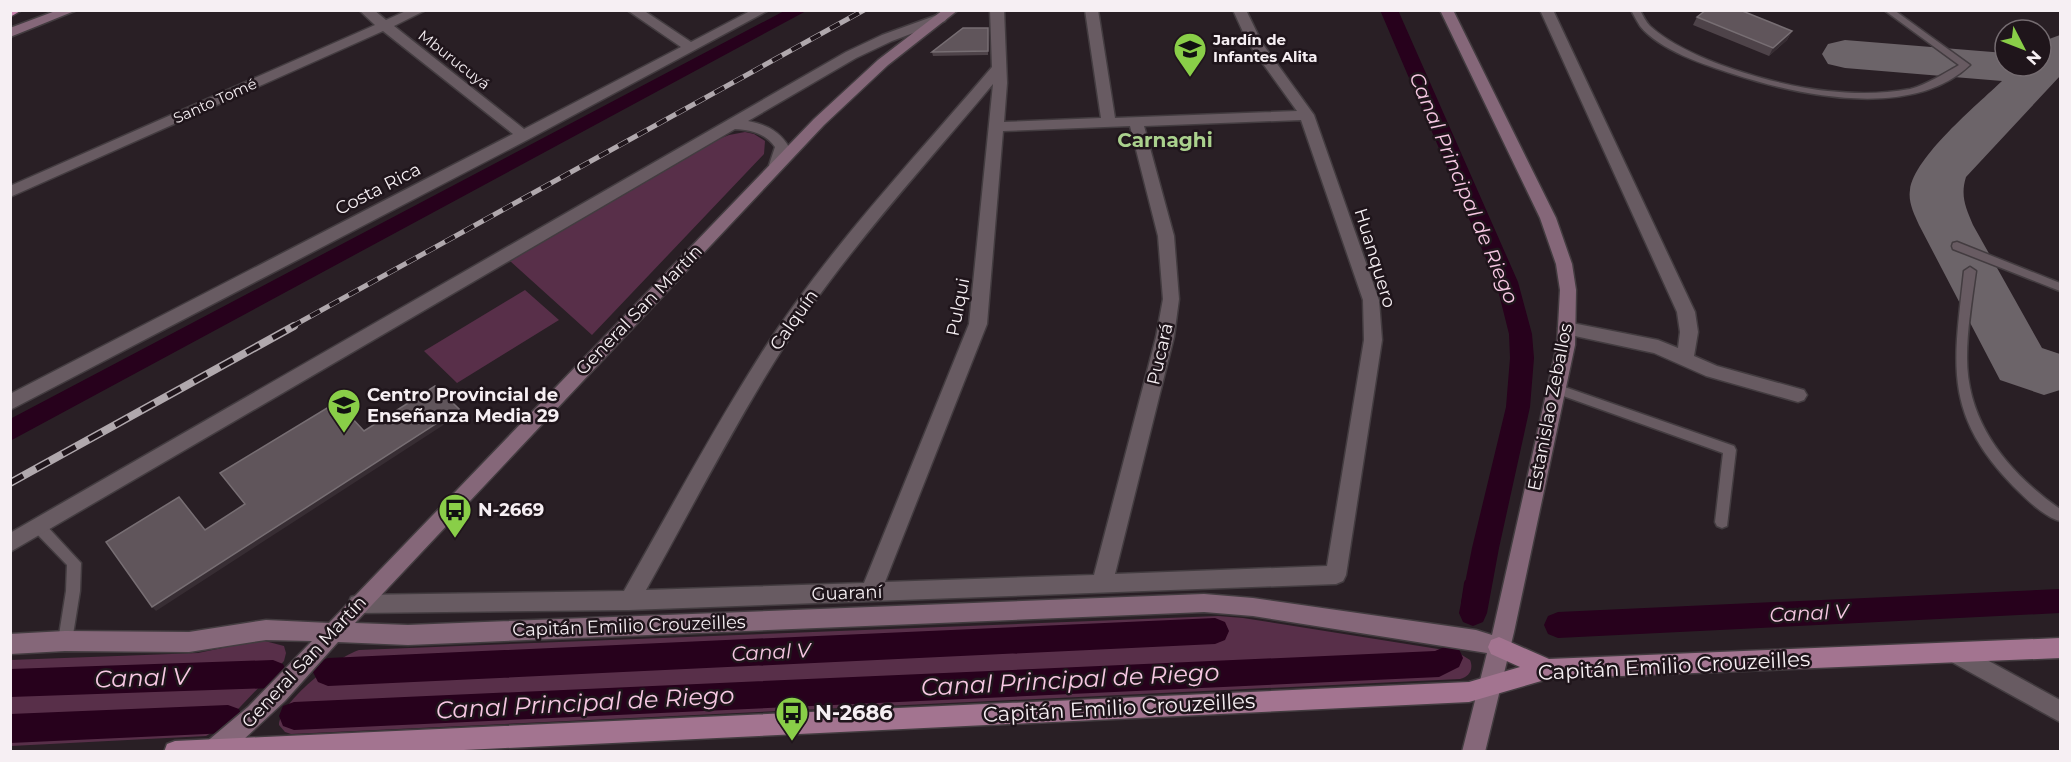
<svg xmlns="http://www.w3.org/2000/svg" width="2071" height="762" viewBox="0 0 2071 762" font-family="Montserrat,sans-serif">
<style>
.green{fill:#582f49}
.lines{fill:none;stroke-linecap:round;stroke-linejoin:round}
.stream{stroke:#27011c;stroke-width:8}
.canal{fill:#27011c;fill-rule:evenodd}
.taxiway{fill:#6c6469;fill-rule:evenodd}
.lane-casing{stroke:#433c40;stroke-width:3}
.street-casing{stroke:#433c40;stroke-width:3}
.secondary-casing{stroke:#433c40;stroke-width:3}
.primary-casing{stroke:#433c40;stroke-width:3}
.highway-casing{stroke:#433c40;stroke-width:3}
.lane{fill:#685b62;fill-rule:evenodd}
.street{fill:#685b62;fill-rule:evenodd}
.secondary{fill:#856779;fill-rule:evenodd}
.primary{fill:#a37490;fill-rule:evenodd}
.highway{fill:#ca84af;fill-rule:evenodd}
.rail-far1-casing{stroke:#b0a8ad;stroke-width:5}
.rail-casing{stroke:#b0a8ad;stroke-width:8}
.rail-far1{stroke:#1f151b;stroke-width:4;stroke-dasharray:11;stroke-linecap:butt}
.rail{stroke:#1f151b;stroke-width:5;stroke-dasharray:15;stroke-linecap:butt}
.wall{fill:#4e4349}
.shaded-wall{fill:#372d33}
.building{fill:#60555b;stroke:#776e73;stroke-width:1.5}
.labels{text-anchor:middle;stroke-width:5;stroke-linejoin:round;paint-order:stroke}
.far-poi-label{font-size:15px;font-weight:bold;fill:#f6eff3;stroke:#1f151b;text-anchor:start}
.far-street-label{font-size:15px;fill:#f6eff3;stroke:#1f151b}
.street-label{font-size:18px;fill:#f6eff3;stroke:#1f151b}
.poi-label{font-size:18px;font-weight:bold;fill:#f6eff3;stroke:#1f151b;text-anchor:start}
.neighbourhood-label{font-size:20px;font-weight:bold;fill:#aad18d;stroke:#1f151b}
.water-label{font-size:20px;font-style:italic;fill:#f7c8e3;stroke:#1f151b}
.near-street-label{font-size:21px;fill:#f6eff3;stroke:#1f151b}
.near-poi-label{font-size:21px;font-weight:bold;fill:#f6eff3;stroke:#1f151b;text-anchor:start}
.near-water-label{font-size:24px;font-style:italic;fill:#f7c8e3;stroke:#1f151b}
</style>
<rect width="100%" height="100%" fill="#291f25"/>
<path class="green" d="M745 132 754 134 765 141 764 154 592 335 510 261 714 141 729 135Z
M525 290 559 320 457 383 424 351Z
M1218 616 1243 618 1457 652 1470 660C1474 669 1469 677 1460 679L291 734 285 732 279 725C280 702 337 657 359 650Z
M261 640 284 646 286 653 284 661 221 727 206 736 11 746 10 660 198 653Z"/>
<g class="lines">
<path class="stream" d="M1465 603 1468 583 1478 580"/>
<path class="canal" d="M786 10H808L10 441V419Z
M1380 10H1398L1518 282 1532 334 1534 358 1530 407 1499 548 1487 613 1483 622 1473 626 1463 622 1459 613 1472 548 1506 407 1510 358 1509 334 1496 282Z
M2060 589V613L1558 638 1548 634 1544 625 1548 616 1558 612Z
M1215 618 1225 622 1229 631 1225 640 1215 644 328 686 318 682 313 672 318 662 328 658Z
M1449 645 1459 649 1463 658 1459 667 1439 677 294 730 283 726 279 716 283 706 294 702 1435 651Z
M273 660 283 664 288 674 283 684 273 688 10 697V669Z
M228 705 239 709 243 719 239 729 228 733 10 743V714Z"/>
<path class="taxiway" d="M2060 35V76L1966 177C1960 196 1966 208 1973 225L2042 348 2060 354V390L2044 395 2000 380 1919 225C1914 214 1908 202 1910 190 1914 157 1977 105 2002 81L1845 68 1828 64 1822 54 1828 44 1845 40 2005 53V66H2041V42Z"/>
<g class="lane-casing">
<path id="lane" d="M1631 10H1640C1643 16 1646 22 1650 26 1687 60 1777 86 1828 91 1854 94 1884 94 1910 89 1928 84 1943 74 1959 65L1884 10H1894L1970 65C1913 120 1800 96 1733 74 1705 65 1659 50 1640 26 1637 21 1634 16 1631 10Z
M1957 242 2060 283V291L1953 249 1952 246 1953 243Z
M1970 267 1976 271C1972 300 1967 329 1967 358 1967 424 2009 473 2060 509V521C2044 517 2025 498 2013 486 1942 413 1954 363 1964 271Z
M1556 384 1734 446 1736 450 1727 526 1722 528 1717 526 1715 522 1723 453 1552 392 1550 389 1552 386Z
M39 521 44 523 81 563 80 591 72 641 70 646 65 648 60 646 58 641 66 591 67 565 34 531 32 527 34 523Z"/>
</g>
<g class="street-casing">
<path id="street" d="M359 10H374L386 20 408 10H426L394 26 524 129 681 47 627 10H643L691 42 752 10H769L529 139 10 410V394L513 134 383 31 10 197V186L375 25Z
M990 10H1004L1007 83 1004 122 1101 118 1085 10H1098L1115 118 1297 111 1248 43 1233 10H1246L1262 43 1314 115 1379 300 1382 340 1346 575 1343 581 1336 584 629 610 358 613 351 611 348 604 351 597 358 595 624 591C669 512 712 431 761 354 826 251 913 160 992 67ZM993 84 969 324 864 583 646 590C688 515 728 437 773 364 835 263 917 175 993 84ZM1301 120 1363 300 1364 340 1327 566 1115 574 1174 337 1179 299 1174 236 1144 126ZM1130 126 1158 236 1163 299 1156 337 1094 575 885 582 987 324 1003 131Z
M1540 10H1553L1695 312 1698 332 1694 356 1717 366 1804 390 1807 395 1804 400 1798 402 1706 376 1654 353 1561 333 1558 328 1561 323 1567 322 1658 340 1678 348 1680 332 1677 312Z
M940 14 947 18 945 21 892 41 856 58 748 121C767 125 779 131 789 147L782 168H772L769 165 775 147C765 133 751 130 735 129L10 552V533L846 52 882 35Z
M1956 643 2060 700V722L1948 660 1945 653 1948 646Z"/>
</g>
<g class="secondary-casing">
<path id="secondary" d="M58 10H77L10 37V28Z
M943 10H958L888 65 824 125 355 623 408 625 1204 594 1253 598 1476 630 1492 635 1557 345 1560 290 1556 264 1540 218 1440 10H1453L1556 218 1572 264 1576 290 1575 345 1514 632 1485 752H1462L1487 653 1253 616 1204 612 408 645 338 642 285 701 230 752H201L204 744 248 707 312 641 266 640 189 652 65 651 10 654V634L65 631 189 632 266 620 329 623 814 119 878 60Z"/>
</g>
<g class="primary-casing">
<path id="primary" d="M1499 637 1549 659 2060 638V658L1548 679 1469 702 423 752H164L167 744 175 741 1469 682 1520 667 1491 654 1488 647 1491 640Z"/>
</g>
<g class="highway-casing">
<path id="highway" d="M10 10H22L10 17Z"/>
</g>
<use href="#lane" class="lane"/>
<use href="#street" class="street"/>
<use href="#secondary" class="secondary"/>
<use href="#primary" class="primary"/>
<use href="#highway" class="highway"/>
<g class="rail-far1-casing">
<path id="rail-far1" d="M291 327 864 10"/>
</g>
<g class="rail-casing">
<path id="rail" d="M10 483 294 326"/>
</g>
<use href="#rail-far1" class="rail-far1"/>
<use href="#rail" class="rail"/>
</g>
<path class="wall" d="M1697 17 1792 31 1787 40 1769 56 1693 25Z
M988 28V55L933 56 932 52Z"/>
<path class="shaded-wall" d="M1792 31 1787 40 1769 56 1773 48Z
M459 409 462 413 156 611 152 607Z"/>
<path class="building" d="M1706 10H1740L1792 31 1773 48 1697 17Z
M963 28H988V51L932 52Z
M435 386 459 409 152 607 106 542 179 497 205 530 245 504 220 473 337 402 364 431Z"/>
<defs>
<g id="school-pin" transform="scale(1.725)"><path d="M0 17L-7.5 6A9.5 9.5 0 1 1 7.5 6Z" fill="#89ce48" stroke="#1f151b"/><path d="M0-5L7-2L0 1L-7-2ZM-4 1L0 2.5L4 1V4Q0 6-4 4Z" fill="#111"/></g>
<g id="bus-pin" transform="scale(1.725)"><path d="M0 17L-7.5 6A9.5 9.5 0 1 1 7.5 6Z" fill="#89ce48" stroke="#1f151b"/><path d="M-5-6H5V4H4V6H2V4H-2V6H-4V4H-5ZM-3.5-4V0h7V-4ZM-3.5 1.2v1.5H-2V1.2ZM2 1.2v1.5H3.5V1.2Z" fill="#111"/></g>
</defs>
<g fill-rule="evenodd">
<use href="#school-pin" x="1190" y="49"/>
<use href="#school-pin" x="344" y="405"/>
<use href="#bus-pin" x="455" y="510"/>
<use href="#bus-pin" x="792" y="713"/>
</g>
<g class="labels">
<g class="far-poi-label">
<text x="1213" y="45">Jardín de<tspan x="1213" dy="17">Infantes Alita</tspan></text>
</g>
<g class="far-street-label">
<text transform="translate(454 60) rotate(38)" y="5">Mburucuyá</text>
<text transform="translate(215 101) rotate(-24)" y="5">Santo Tomé</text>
</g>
<g class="street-label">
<text transform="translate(378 189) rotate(-27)" y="6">Costa Rica</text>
<text transform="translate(1375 258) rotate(73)" y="6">Huanquero</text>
<text transform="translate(958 307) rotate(-79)" y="6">Pulqui</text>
<text transform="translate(639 310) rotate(-46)" y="6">General San Martín</text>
<text transform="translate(794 320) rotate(-55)" y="6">Calquín</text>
<text transform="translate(1160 354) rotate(-77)" y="6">Pucará</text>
<text transform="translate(1550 407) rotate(-79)" y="6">Estanislao Zeballos</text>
<text transform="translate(847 593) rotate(-2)" y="6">Guaraní</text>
<text transform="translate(629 626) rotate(-2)" y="6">Capitán Emilio Crouzeilles</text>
<text transform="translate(304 662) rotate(-47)" y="6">General San Martín</text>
</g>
<g class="poi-label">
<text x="367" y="401">Centro Provincial de<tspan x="367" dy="21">Enseñanza Media 29</tspan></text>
<text x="478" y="516">N-2669</text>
</g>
<g class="neighbourhood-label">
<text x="1165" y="147">Carnaghi</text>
</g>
<g class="water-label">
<text transform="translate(1464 188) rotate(67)" y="7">Canal Principal de Riego</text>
<text transform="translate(1809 613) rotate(-3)" y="7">Canal V</text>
<text transform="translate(771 652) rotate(-3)" y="7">Canal V</text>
</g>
<g class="near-street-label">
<text transform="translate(1674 666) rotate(-3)" y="7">Capitán Emilio Crouzeilles</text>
<text transform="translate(1119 708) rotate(-3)" y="7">Capitán Emilio Crouzeilles</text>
</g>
<g class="near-poi-label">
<text x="815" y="720">N-2686</text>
</g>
<g class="near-water-label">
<text transform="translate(142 678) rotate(-2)" y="8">Canal V</text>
<text transform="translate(1070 680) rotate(-3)" y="8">Canal Principal de Riego</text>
<text transform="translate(585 703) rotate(-3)" y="8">Canal Principal de Riego</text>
</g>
</g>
<rect width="2071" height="762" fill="none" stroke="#f6eff3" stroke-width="24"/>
<g transform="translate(2023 48) rotate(132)"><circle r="28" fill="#1f151b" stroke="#756c71" stroke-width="1.5"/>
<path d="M0-4.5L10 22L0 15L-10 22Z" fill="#89ce48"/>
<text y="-9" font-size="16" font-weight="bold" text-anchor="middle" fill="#f6eff3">N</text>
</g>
</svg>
